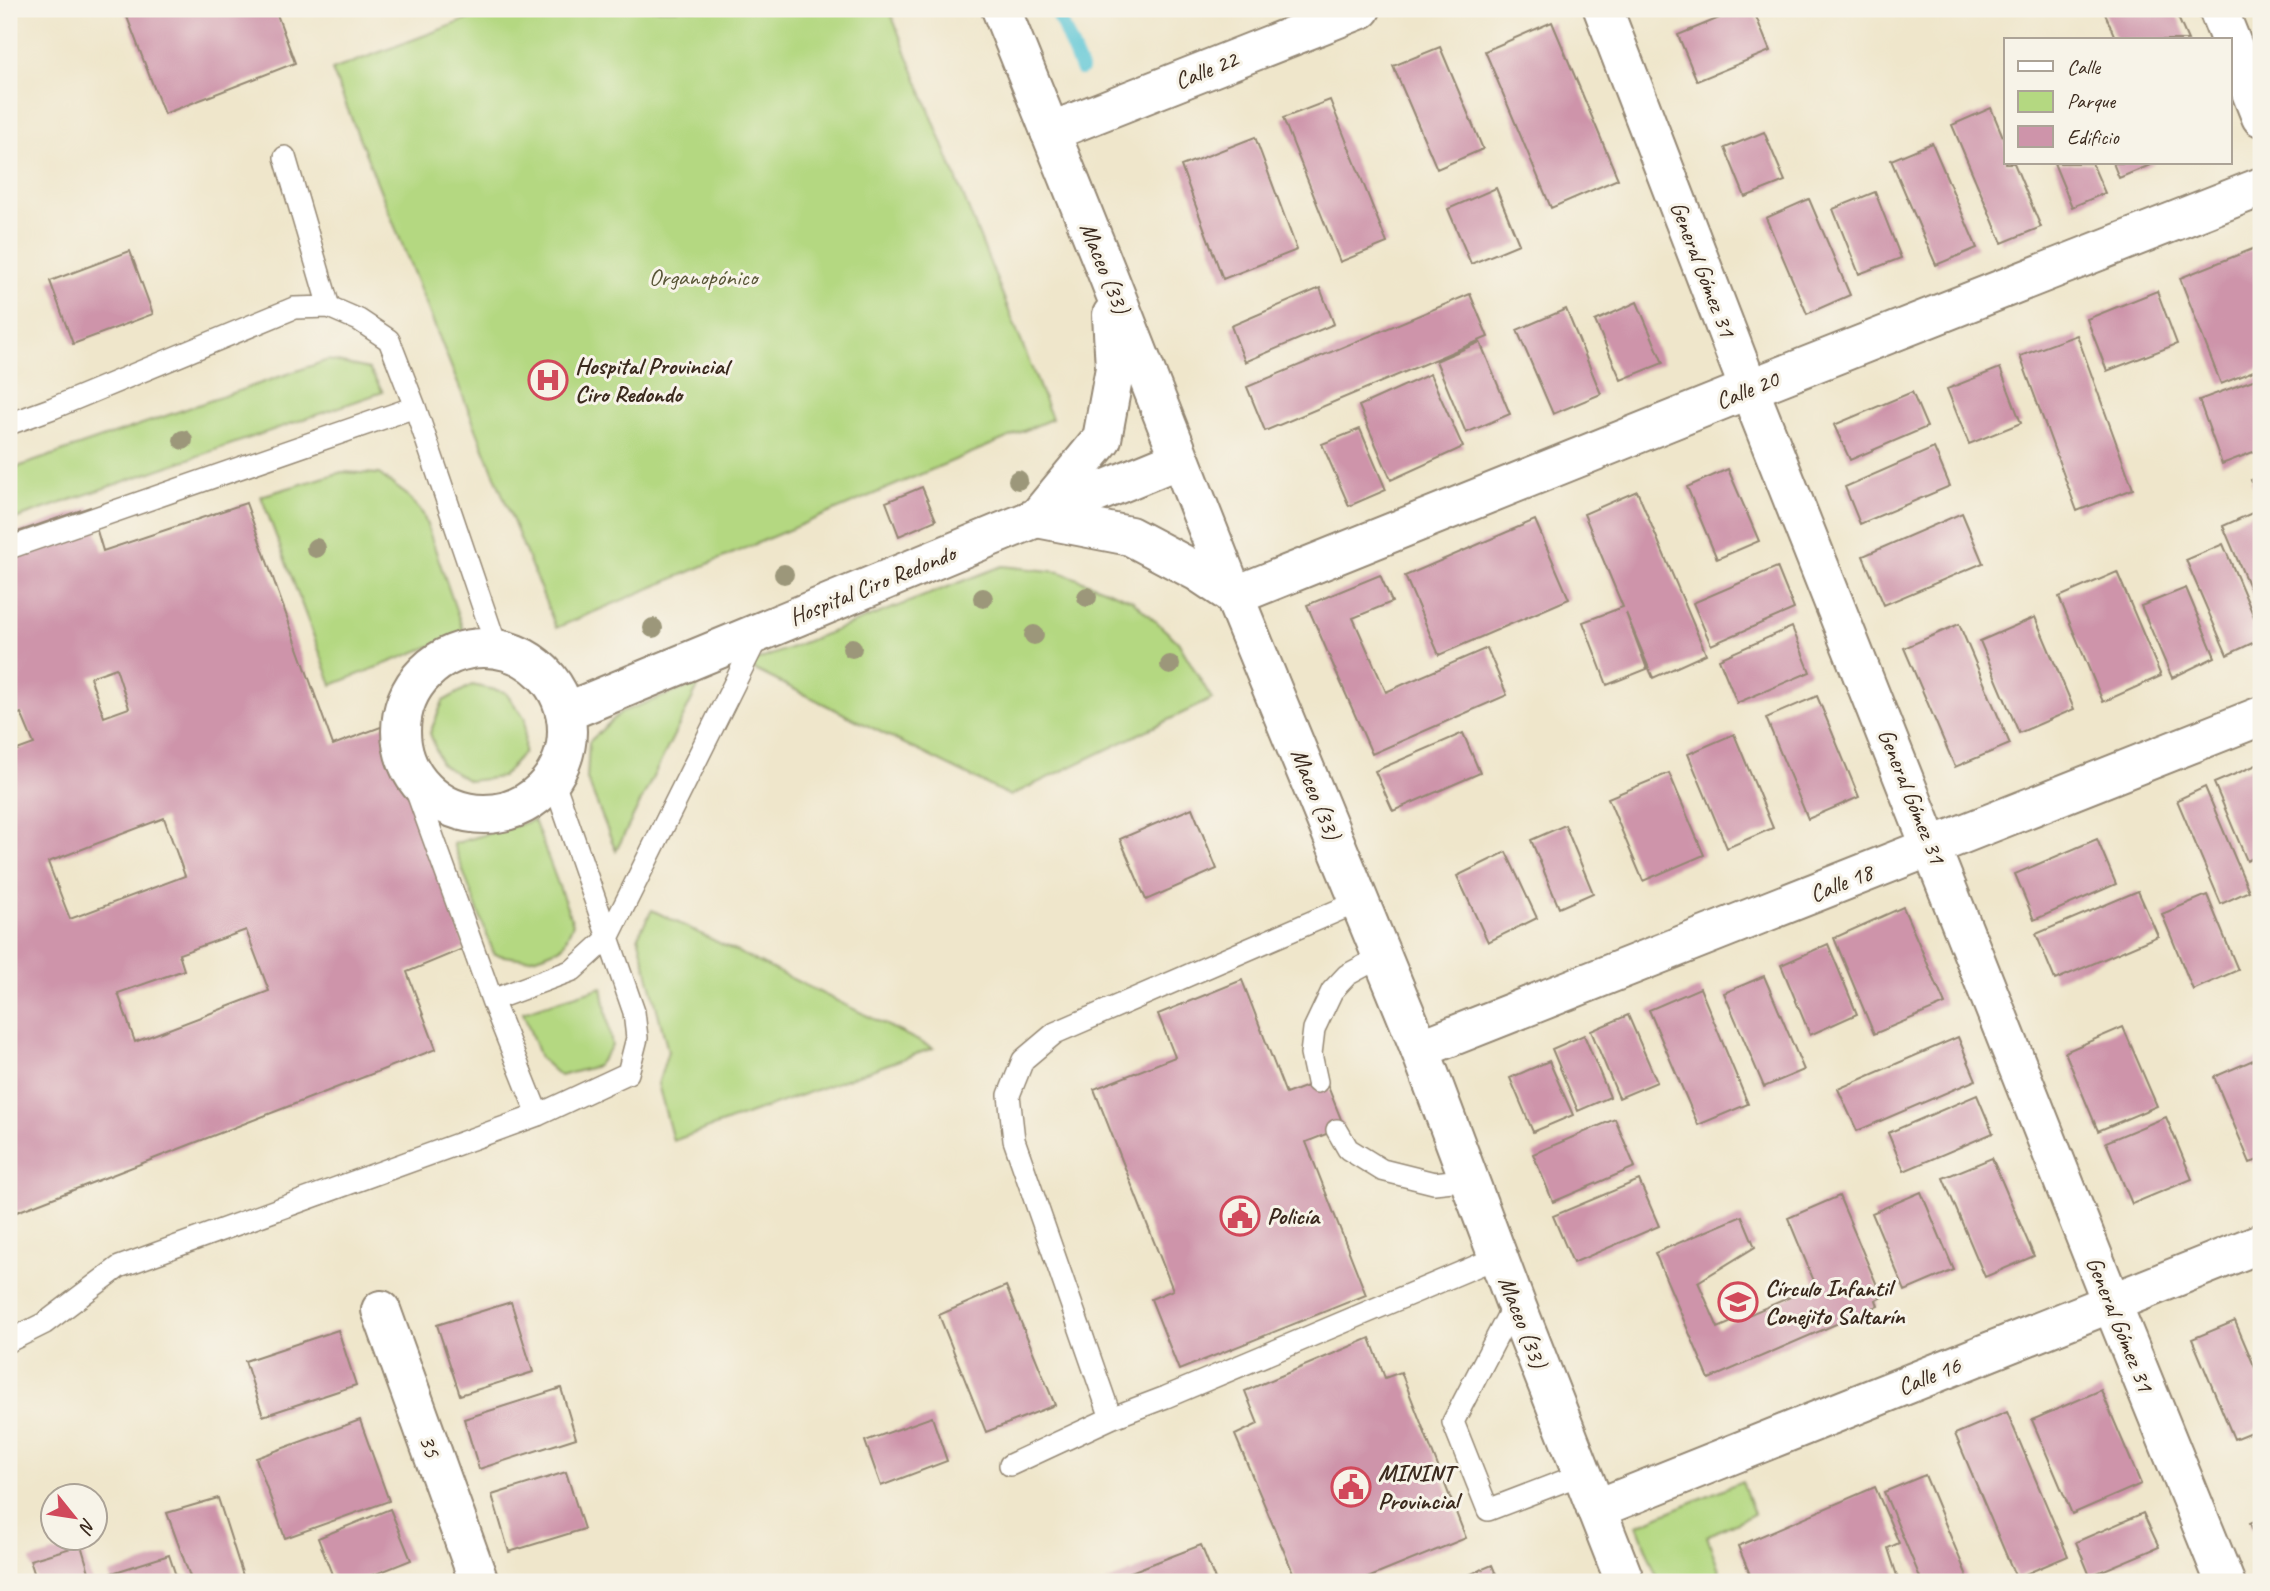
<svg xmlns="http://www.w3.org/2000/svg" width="2270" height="1591" viewBox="0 0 2270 1591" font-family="Caveat,sans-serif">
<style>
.green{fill:#b4d881;stroke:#788150;stroke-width:2}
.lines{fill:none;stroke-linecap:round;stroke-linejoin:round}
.stream{stroke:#5bc6d6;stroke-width:14}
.building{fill:#ce94aa;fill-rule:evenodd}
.service-casing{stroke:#958874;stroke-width:24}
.minor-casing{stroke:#958874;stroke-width:42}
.tertiary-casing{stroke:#958874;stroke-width:42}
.primary-casing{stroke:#958874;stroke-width:42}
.service{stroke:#fff;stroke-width:21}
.minor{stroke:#fff;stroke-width:38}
.tertiary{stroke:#fff;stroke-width:38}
.primary{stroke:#fff;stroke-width:38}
.tree{fill:#9c977a}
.labels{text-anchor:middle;stroke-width:6;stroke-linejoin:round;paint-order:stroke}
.street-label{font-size:24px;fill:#3b2a1e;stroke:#f7f3e8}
.park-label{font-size:24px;fill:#595637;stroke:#f7f3e8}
.poi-label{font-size:24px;font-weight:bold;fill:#3b2a1e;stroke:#f7f3e8;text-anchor:start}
</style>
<rect width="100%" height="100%" fill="#f7f3e8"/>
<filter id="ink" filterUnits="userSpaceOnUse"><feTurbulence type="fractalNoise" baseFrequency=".0143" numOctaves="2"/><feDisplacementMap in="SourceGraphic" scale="14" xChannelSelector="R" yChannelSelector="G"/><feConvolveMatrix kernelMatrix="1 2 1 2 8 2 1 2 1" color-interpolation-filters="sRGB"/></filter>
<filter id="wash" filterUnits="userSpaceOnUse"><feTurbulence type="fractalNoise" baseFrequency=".00686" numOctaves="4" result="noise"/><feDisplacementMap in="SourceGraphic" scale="28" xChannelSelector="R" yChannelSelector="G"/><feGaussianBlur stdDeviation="1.57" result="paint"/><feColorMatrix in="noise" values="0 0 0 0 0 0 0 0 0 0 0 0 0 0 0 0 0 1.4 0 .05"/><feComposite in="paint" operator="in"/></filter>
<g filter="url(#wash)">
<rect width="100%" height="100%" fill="#efe6cb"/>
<path class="green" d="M495 9H889L1052 419 556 628 332 70Z
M328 360 369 369 383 392 9 521V470Z
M342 472 379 474 407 495 423 514 464 633 332 685 261 496Z
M1002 566 1060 572 1132 600 1178 642 1212 699 1010 796 745 665Z
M700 683 616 851 587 779 589 742 621 712Z
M472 685 505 692 525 719 524 752 502 777 469 781 441 764 430 733 443 701Z
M534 820 573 924 563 946C533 961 527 961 494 954L453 844Z
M652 910 933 1048 673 1141 658 1084 668 1051 638 936Z
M602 987 612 1046 597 1066 560 1076 540 1058 523 1012Z
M1742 1481 1754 1514 1707 1536 1723 1582H1659L1637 1525Z"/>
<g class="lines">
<path class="stream" d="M1056 9 1081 69"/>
</g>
<g id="blocks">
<path class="building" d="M124 9H275L295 63 164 114Z
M1129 9H1150L1132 16Z
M1741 9H1753L1770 51 1697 81 1678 35Z
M2103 9H2179L2180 11 2176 13 2188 40H2116Z
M1552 22 1618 179 1551 208 1485 51Z
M1440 47 1483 149 1437 169 1393 66Z
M1330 100 1387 243 1340 262 1283 118Z
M1991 108 2006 144V163H2014L2041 227 2002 243 1952 125Z
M1764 132 1785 181 1745 197 1725 148Z
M1255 137 1297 250 1223 279 1181 166Z
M1932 143 1977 248 1936 265 1891 160Z
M2054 163H2092L2105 193 2072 207Z
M2113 163H2155L2119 178Z
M1496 188 1519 244 1471 264 1448 209Z
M1875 192 1901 258 1859 274 1833 209Z
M1809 199 1850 295 1807 314 1766 218Z
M2255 248 2261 264V368L2221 384 2180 278Z
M130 251 153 314 73 344 50 281Z
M1320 288 1334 324 1245 362 1231 326Z
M2157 291 2177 344 2107 371 2087 319Z
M1470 294 1488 337 1265 431 1247 387Z
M1637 302 1663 363 1621 380 1595 321Z
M1566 309 1601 394 1553 414 1517 330Z
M2077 335 2133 489 2077 511 2020 356Z
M1480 342 1510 414 1466 433 1436 361Z
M2000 368 2021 423 1969 444 1947 389Z
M1430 374 1463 447 1391 480 1359 406Z
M2261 377V449L2222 464 2199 400Z
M1912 392 1927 427 1850 460 1834 425Z
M1360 429 1386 490 1349 506 1322 444Z
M1934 448 1950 486 1860 524 1845 487Z
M1728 469 1759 541 1717 559 1687 487Z
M2261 476V505L2251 480Z
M922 487 936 520 899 536 886 502Z
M1637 491 1706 654 1653 678 1626 613 1647 669 1607 685 1583 622 1623 607 1584 514Z
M246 503 333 745 386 725 465 948 407 972 436 1049 9 1215V753L34 744 21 713 9 718V535L90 507 103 551ZM116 668 129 708 104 717 90 677ZM164 818 185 876 70 919 48 862ZM246 930 269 991 135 1042 118 993 184 970 179 954Z
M2261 509V615L2223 526Z
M1962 513 1983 563 1884 605 1863 556Z
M1535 520 1569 599 1439 655 1405 576Z
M2223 544 2261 633V639L2227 655 2186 560Z
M1777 567 1794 609 1711 645 1693 603Z
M2117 572 2161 676 2103 702 2059 597Z
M1380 575 1392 602 1353 618 1386 692 1487 648 1507 695 1372 754 1307 605Z
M2186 588 2215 657 2172 678 2141 606Z
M2035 617 2074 709 2019 733 1980 641Z
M1959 624 2010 744 1955 767 1904 648Z
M1792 627 1810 672 1737 703 1719 659Z
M1817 696 1859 797 1808 819 1766 718Z
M1463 733 1480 773 1393 811 1375 771Z
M1734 734 1773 828 1727 848 1688 754Z
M2261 763V854L2247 861 2214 783Z
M1669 773 1704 855 1643 881 1608 798Z
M2205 787 2249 891 2221 904 2177 800Z
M1192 808 1217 869 1146 900 1120 839Z
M1565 825 1593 893 1559 908 1531 840Z
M2097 839 2116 884 2034 920 2015 874Z
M1506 852 1537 918 1488 942 1457 876Z
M2138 891 2158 936 2055 980 2036 934Z
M2207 895 2238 970 2193 990 2162 914Z
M1903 907 1945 1004 1874 1034 1834 938Z
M1828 944 1857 1014 1810 1035 1781 965Z
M1764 976 1804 1070 1764 1087 1724 993Z
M1242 980 1286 1094 1325 1079 1344 1127 1306 1142 1366 1295 1179 1370 1151 1299 1173 1290 1094 1089 1175 1057 1158 1014Z
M1700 988 1748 1104 1698 1125 1649 1010Z
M1628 1015 1657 1082 1619 1098 1591 1031Z
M2123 1027 2157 1106 2098 1131 2065 1052Z
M1584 1035 1610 1097 1578 1111 1552 1049Z
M1958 1037 1976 1080 1857 1131 1838 1089Z
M2260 1057 2261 1159 2250 1163 2214 1077Z
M1549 1061 1573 1115 1533 1132 1510 1078Z
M1977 1095 1993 1133 1904 1171 1888 1133Z
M2166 1117 2192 1179 2132 1204 2106 1142Z
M1615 1119 1635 1167 1553 1202 1533 1154Z
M1992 1158 2034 1256 1985 1277 1943 1178Z
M1639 1180 1659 1226 1573 1263 1553 1216Z
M1921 1192 1954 1270 1905 1291 1872 1213Z
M1839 1196 1882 1297 1876 1300 1878 1306 1709 1379 1655 1253 1742 1216 1755 1247 1698 1282 1718 1328 1816 1286 1788 1218Z
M1006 1286 1055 1405 986 1432 939 1315Z
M511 1302 533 1372 460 1395 437 1325Z
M2235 1321 2261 1382V1428L2234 1439 2192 1339Z
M338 1330 356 1385 263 1416 245 1361Z
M1370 1338 1385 1378 1401 1372 1466 1538 1358 1582H1297L1235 1435 1258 1424 1245 1391Z
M561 1388 576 1438 479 1469 464 1419Z
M2101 1390 2141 1484 2072 1514 2032 1420Z
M2007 1412 2068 1556 2016 1578 1955 1434Z
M932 1417 947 1461 881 1486 865 1441Z
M360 1420 389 1501 285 1538 256 1458Z
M566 1472 584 1529 509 1552 492 1495Z
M1925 1475 1967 1576 1952 1582H1922L1884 1492Z
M1875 1487 1899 1543 1888 1548 1899 1582H1819L1817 1578 1808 1582H1753L1738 1546Z
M218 1498 245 1582H192L167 1513Z
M390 1509 411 1560 356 1582H335L318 1538Z
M2143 1513 2159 1547 2090 1576 2076 1542Z
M2261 1518V1550L2250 1523Z
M81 1545 92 1582H37L30 1560Z
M1201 1545 1216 1582H1105Z
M169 1555 178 1582H111L109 1574Z
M1492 1565 1499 1582H1452Z"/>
</g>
</g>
<g filter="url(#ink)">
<use href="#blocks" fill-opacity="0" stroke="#958874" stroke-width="2"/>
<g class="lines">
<g class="service-casing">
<path id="service" d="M285 157 329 307
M9 424 53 408 294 308 329 307 359 320 389 340 415 407 497 648
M9 548 415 407
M408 768 492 1000 538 1115
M492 1000 573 970 608 938 760 632
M1317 1082 1311 1054 1314 1029 1332 991 1347 975 1382 956
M1337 1130 1348 1149 1382 1170 1434 1183 1471 1179
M1515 1302 1453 1422 1488 1510 1582 1474
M9 1341 45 1323 119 1267 538 1115 628 1073 637 1038 634 1012 553 779
M1111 1418 1014 1140 1009 1095 1023 1060 1055 1033 1360 901
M1010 1465 1111 1418 1166 1397 1498 1257"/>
</g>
<g class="minor-casing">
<path id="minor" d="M1603 9 1749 389 2112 1304 2225 1582
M401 731a83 83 0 1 1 166 0a83 83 0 1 1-166 0Z
M566 712 1179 459
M1420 1049 2261 716
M381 1310 479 1582
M1596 1509 2261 1243"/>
</g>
<g class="tertiary-casing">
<path id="tertiary" d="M2218 9 2261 117
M1050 132 1361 9
M1234 596 1749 389 2261 187"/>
</g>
<g class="primary-casing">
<path id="primary" d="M1001 9 1109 278 1234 596 1420 1049 1515 1302 1625 1582
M1112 315 1115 368 1102 439 1037 518 1130 536 1198 572 1234 596"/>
</g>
<use href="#service" class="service"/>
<use href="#minor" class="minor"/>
<use href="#tertiary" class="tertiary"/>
<use href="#primary" class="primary"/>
</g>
<g class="tree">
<circle cx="183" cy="440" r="10"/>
<circle cx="1018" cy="480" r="10"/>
<circle cx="316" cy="548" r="10"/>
<circle cx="784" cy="574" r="10"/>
<circle cx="1087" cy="597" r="10"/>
<circle cx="983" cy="598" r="10"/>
<circle cx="653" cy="628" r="10"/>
<circle cx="1034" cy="635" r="10"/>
<circle cx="852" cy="648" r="10"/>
<circle cx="1170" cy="665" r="10"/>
</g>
</g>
<defs>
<g id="hospital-ring" transform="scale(2.0125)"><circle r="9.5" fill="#f7f3e8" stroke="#d1495b" stroke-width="1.5"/><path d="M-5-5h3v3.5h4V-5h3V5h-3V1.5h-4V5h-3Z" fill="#d1495b"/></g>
<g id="civic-ring" transform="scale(2.0125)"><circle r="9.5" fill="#f7f3e8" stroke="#d1495b" stroke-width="1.5"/><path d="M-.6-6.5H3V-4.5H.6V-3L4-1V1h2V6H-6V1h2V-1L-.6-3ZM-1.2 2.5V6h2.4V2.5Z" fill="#d1495b"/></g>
<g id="school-ring" transform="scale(2.0125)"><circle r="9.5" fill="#f7f3e8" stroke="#d1495b" stroke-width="1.5"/><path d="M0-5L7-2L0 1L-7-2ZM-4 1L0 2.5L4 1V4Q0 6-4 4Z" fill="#d1495b"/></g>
</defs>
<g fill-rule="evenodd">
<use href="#hospital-ring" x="548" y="380"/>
<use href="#civic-ring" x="1240" y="1216"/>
<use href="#school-ring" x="1738" y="1302"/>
<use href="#civic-ring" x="1351" y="1487"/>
</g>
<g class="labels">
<g class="street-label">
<text transform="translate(1206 70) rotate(-22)" y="8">Calle 22</text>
<text transform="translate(1105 268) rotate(68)" y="8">Maceo (33)</text>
<text transform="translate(1703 269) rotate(69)" y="8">General Gómez 31</text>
<text transform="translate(1747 390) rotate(-22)" y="8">Calle 20</text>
<text transform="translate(872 585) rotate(-22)" y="8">Hospital Ciro Redondo</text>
<text transform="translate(1316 794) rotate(68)" y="8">Maceo (33)</text>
<text transform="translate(1912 796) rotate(68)" y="8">General Gómez 31</text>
<text transform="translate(1841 883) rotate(-22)" y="8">Calle 18</text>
<text transform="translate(1523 1322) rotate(69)" y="8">Maceo (33)</text>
<text transform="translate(2120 1324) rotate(68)" y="8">General Gómez 31</text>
<text transform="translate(1929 1376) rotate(-22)" y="8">Calle 16</text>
<text transform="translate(430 1446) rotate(70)" y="8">35</text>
</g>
<g class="park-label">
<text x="703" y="285">Organopónico</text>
</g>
<g class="poi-label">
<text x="575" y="374">Hospital Provincial<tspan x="575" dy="28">Ciro Redondo</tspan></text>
<text x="1267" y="1224">Policía</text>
<text x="1765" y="1296">Círculo Infantil<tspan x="1765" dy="28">Conejito Saltarín</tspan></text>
<text x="1378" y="1481">MININT<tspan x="1378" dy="28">Provincial</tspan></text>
</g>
</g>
<rect width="2270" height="1591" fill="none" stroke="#f7f3e8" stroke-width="35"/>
<rect x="2004" y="38" width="228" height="126" fill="#f7f3e8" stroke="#aca397" stroke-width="2"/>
<rect x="2018" y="61" width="35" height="10" fill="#ffffff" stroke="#aca397" stroke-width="2"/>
<text x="2067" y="74" font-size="21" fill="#3b2a1e">Calle</text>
<rect x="2018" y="91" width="35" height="21" fill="#b4d881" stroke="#aca397" stroke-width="2"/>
<text x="2067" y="108" font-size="21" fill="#3b2a1e">Parque</text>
<rect x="2018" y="126" width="35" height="21" fill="#ce94aa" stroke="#aca397" stroke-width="2"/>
<text x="2067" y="144" font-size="21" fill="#3b2a1e">Edificio</text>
<g transform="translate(74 1517) rotate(120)"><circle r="33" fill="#f7f3e8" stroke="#aca397" stroke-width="2"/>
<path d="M0-5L12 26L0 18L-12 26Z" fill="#d1495b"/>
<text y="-10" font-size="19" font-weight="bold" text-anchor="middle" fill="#3b2a1e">N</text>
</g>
</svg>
